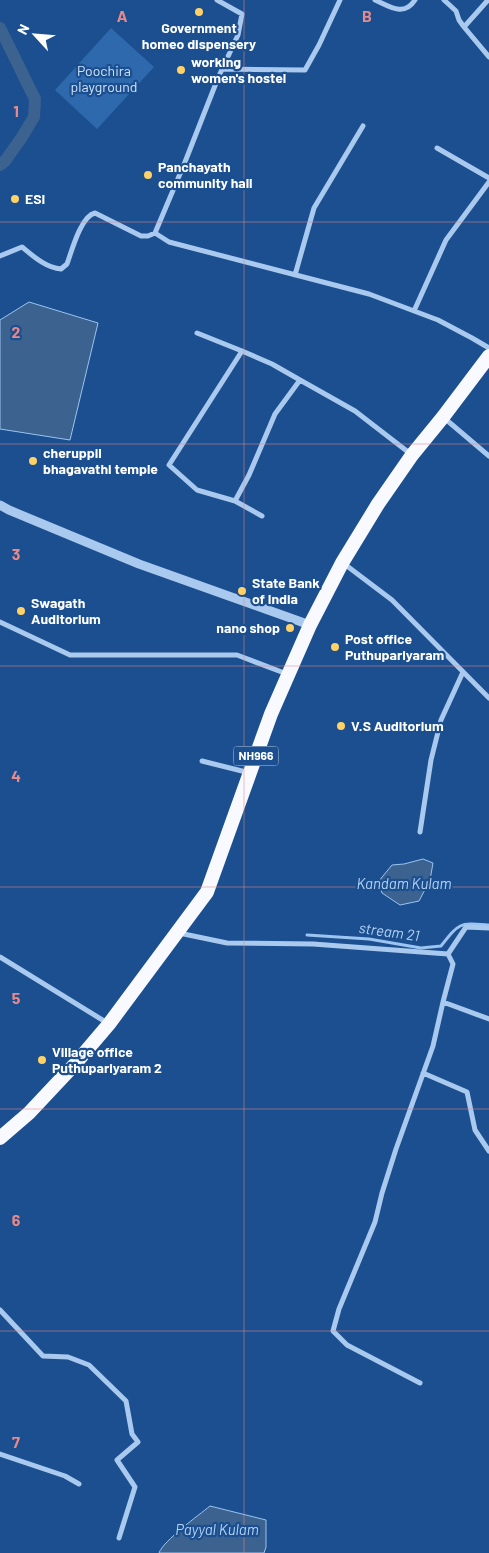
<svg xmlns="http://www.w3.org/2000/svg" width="489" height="1553" viewBox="0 0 489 1553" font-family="Barlow,sans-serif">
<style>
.green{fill:#2e69ad}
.water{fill:#3c6290;stroke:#9cc4f0}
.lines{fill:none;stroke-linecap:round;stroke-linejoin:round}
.stream{stroke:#9cc4f0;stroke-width:3}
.canal{stroke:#3c6290;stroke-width:12}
.minor{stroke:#a9c9ee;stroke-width:5}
.tertiary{stroke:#a9c9ee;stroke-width:9}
.trunk{stroke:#f8faff;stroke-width:14}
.grid{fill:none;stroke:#e88989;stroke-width:1;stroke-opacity:0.55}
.poi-dot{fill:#ffd166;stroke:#1b4f8f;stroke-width:2}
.labels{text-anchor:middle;stroke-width:4.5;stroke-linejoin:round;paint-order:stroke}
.shield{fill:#1b4f8f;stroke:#bbcadd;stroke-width:1}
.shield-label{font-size:12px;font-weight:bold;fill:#fff}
.poi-label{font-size:14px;font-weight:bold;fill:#fff;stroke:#1b4f8f;text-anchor:start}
.park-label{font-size:14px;fill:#cfe3fa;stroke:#1b4f8f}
.water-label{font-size:15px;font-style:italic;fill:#b5d3f5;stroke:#1b4f8f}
.grid-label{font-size:16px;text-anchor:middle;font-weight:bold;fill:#e88989;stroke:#1b4f8f;stroke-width:4.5;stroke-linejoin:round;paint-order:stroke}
</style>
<rect width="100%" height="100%" fill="#1b4f8f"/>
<path class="green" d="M111 28 154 67 97 129 55 90Z"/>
<path class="water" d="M29 302 98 323 70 440 0 429V320Z
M423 859 433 863 430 880 419 901 400 905 382 893 378 882 392 865 404 864Z
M210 1506 266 1520V1547L264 1553H159C163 1541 199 1515 210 1506Z"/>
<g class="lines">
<path class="stream" d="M307 935 369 939 421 948 441 946C460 922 459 923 489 925"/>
<path class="canal" d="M0 28 35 99 34 117 22 137 5 161 0 165"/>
<path class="minor" d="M375 0C390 7 404 17 415 0
M444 0 456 11 459 20 464 27 489 57
M464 27 488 0
M223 69 305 70 319 45 340 0
M437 148 489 178
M155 233 185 162 218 78 238 35 242 14 217 0
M0 256 22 247C33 256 46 268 61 269L67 264C72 250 81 216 95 213L141 236H148L155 233 169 242 369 294 438 320 472 338 489 348
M295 275 314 208 363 126
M414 311 446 240 489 182
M197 333 242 351
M300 380 272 364 242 351 169 465 197 490 235 501 249 475 275 414 300 380 355 411 412 455
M443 417 489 456
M235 501 262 516
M343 563 392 600 489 698
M0 622 70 655H237L287 674
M202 761 250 773
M420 832 431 760 441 720 463 672
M179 933 227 943 313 944 448 954 466 927 489 928
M448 954 453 964 443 1002 489 1019
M0 957 109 1024
M423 1073 467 1092 475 1130 489 1151
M0 1310 43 1356 68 1357 89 1365 126 1401 132 1434 138 1442 117 1460 135 1487 119 1538
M420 1383 347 1345 333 1331 339 1309 375 1222 382 1193 396 1149 433 1046 443 1002
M0 1454 65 1476 79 1484"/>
<path class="tertiary" d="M0 505 9 510 139 564 310 625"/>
<path class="trunk" d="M0 1138 29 1113 75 1064 109 1024 207 892 271 714 310 625 342 563 378 504 412 455 443 417 489 356"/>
</g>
<path class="grid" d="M244 0V1553M0 222H489M0 444H489M0 666H489M0 887H489M0 1109H489M0 1331H489"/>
<g class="poi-dot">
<circle cx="199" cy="12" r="5"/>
<circle cx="181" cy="70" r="5"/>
<circle cx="148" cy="175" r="5"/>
<circle cx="15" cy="199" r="5"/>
<circle cx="33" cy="461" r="5"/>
<circle cx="242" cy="591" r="5"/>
<circle cx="21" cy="611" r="5"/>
<circle cx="290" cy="628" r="5"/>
<circle cx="335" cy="647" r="5"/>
<circle cx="341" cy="726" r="5"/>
<circle cx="42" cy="1060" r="5"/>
</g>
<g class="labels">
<rect class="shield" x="233.5" y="746.5" width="45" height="19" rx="4"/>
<g class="shield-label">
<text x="256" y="760">NH966</text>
</g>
<g class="poi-label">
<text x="199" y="33" text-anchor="middle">Government<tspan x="199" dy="16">homeo dispensery</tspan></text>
<text x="191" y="67">working<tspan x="191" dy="16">women's hostel</tspan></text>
<text x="158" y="172">Panchayath<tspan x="158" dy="16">community hall</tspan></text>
<text x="25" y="204">ESI</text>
<text x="43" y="458">cheruppil<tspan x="43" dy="16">bhagavathi temple</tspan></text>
<text x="252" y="588">State Bank<tspan x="252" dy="16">of India</tspan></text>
<text x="31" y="608">Swagath<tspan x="31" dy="16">Auditorium</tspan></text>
<text x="280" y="633" text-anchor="end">nano shop</text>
<text x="345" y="644">Post office<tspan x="345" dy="16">Puthupariyaram</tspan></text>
<text x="351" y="731">V.S Auditorium</text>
<text x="52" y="1057">Village office<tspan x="52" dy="16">Puthupariyaram 2</tspan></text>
</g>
<g class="park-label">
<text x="104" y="76">Poochira<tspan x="104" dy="16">playground</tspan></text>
</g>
<g class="water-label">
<text x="404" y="889">Kandam Kulam</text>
<text transform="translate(389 932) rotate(8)" y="5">stream 21</text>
<text x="217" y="1535">Payyal Kulam</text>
</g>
</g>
<g class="grid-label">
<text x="122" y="22">A</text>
<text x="367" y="22">B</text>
<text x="16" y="117">1</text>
<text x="16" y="338">2</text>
<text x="16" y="560">3</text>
<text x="16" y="782">4</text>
<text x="16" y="1004">5</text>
<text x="16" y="1226">6</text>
<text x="16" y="1448">7</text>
</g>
<g transform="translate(35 35) rotate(296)" stroke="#1b4f8f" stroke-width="4" paint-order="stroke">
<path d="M0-4L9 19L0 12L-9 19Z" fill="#ffffff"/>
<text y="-8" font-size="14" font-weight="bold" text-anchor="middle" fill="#ffffff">N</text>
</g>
</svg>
